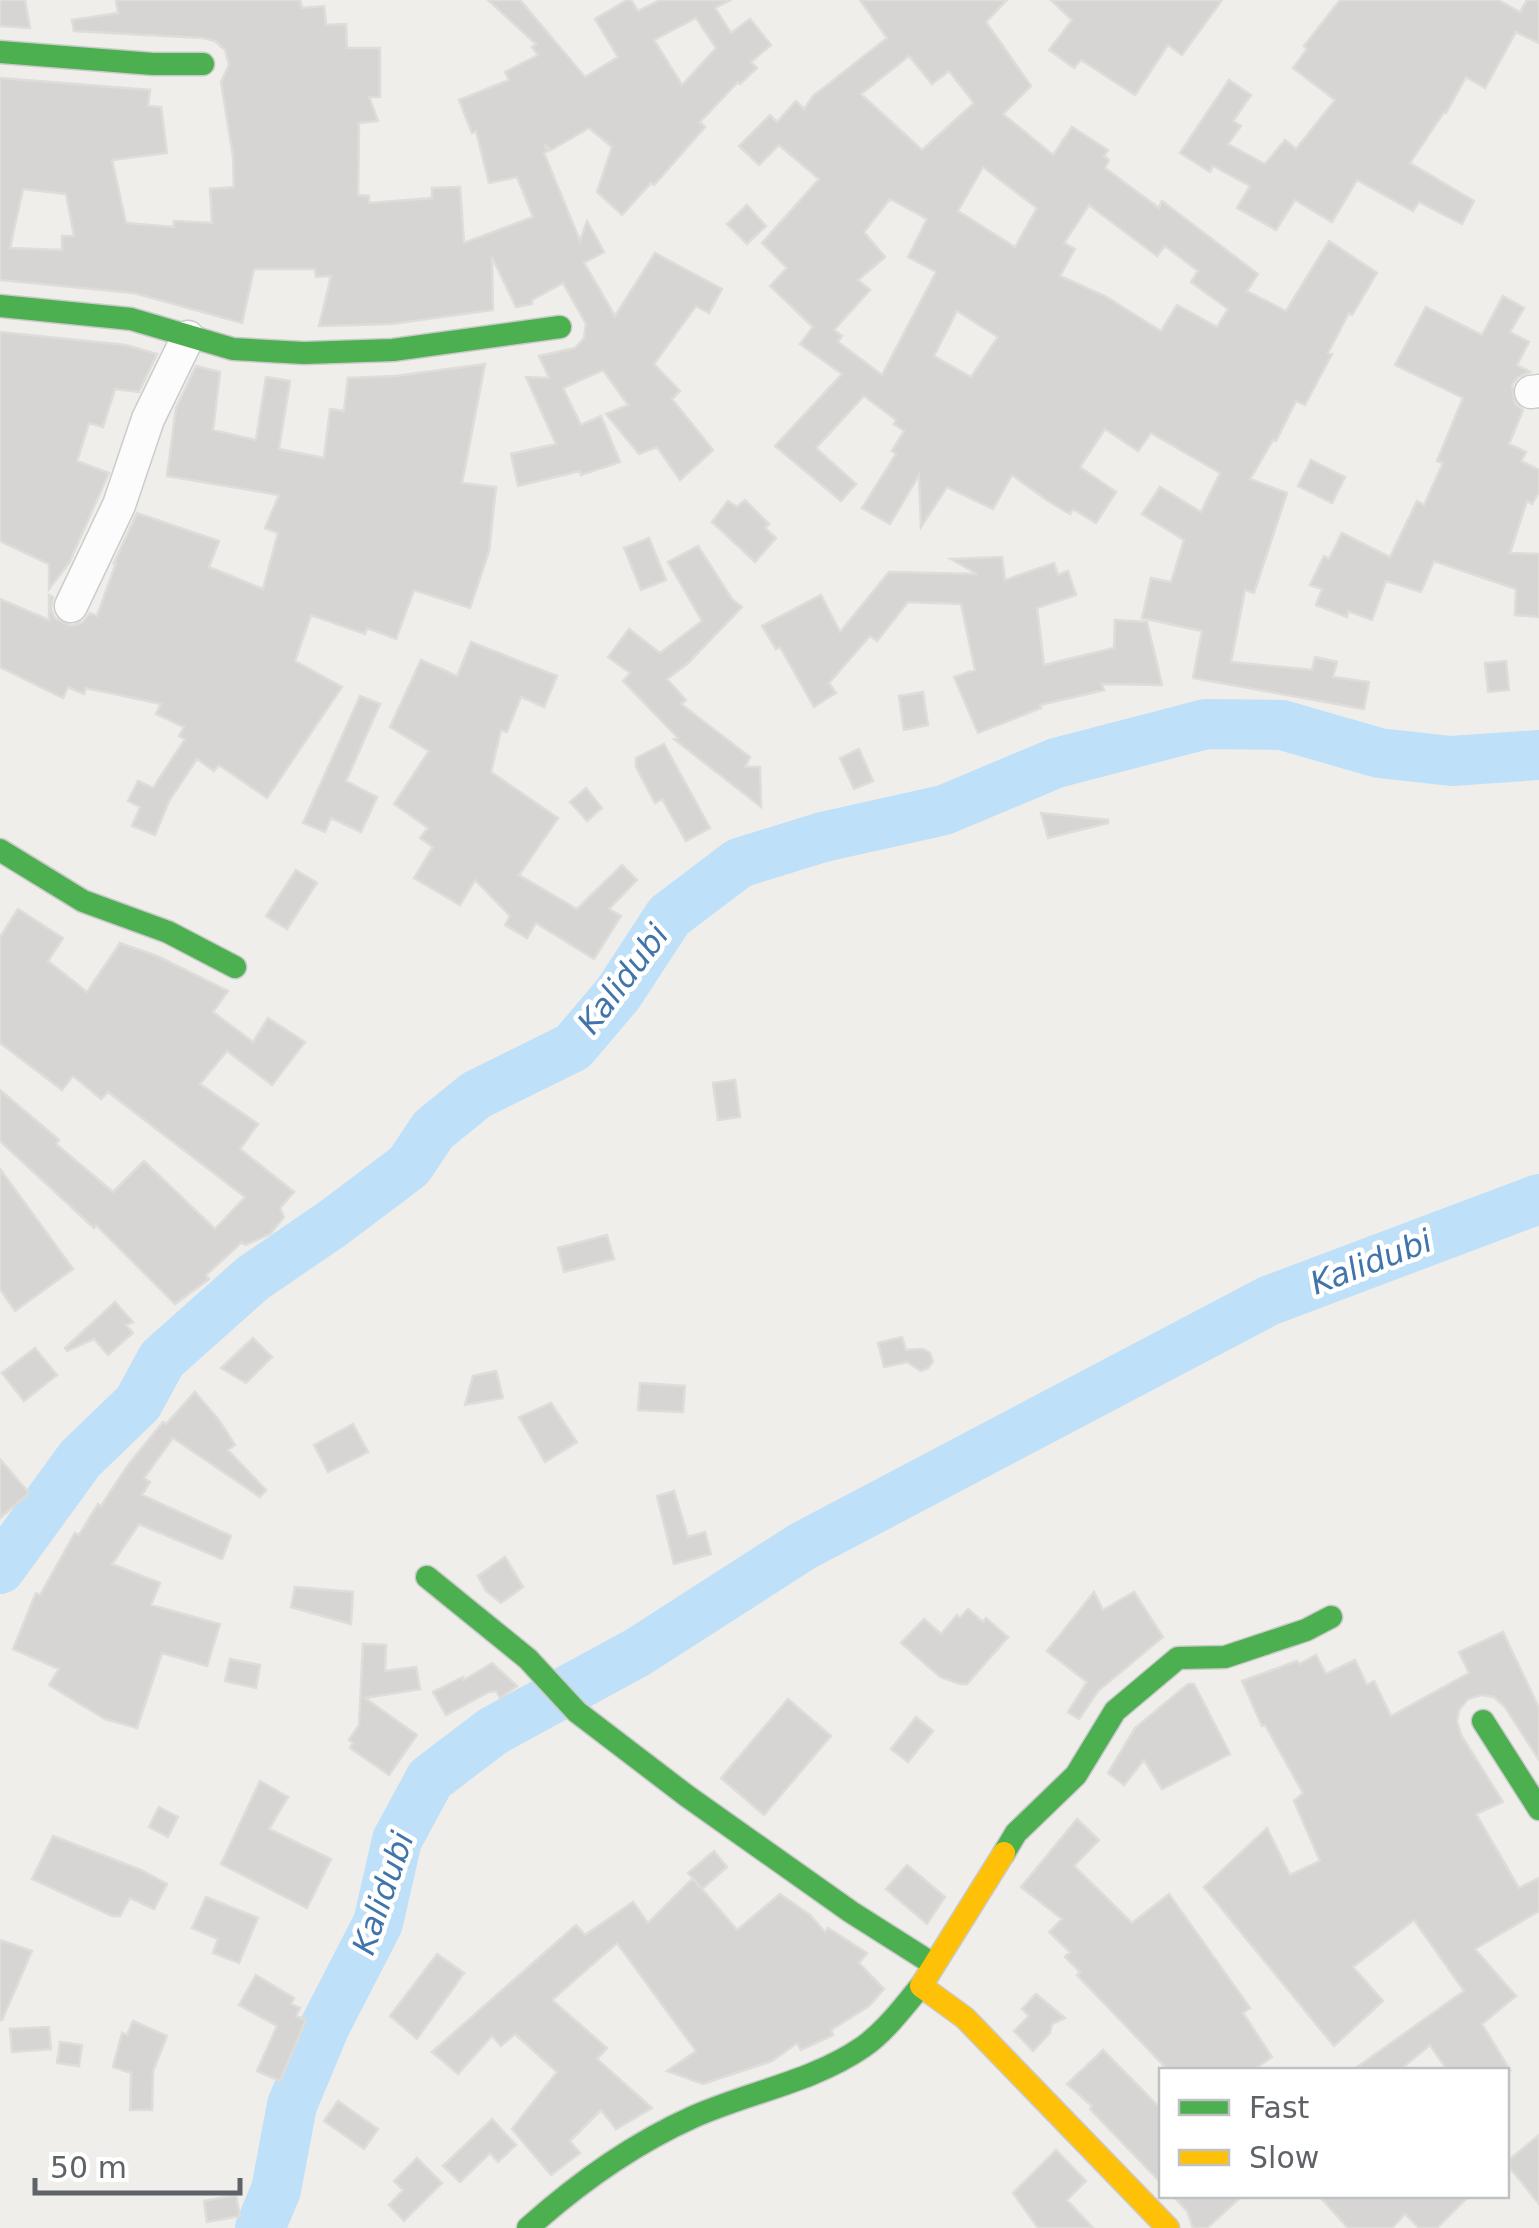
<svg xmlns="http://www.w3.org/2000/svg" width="1539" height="2228" viewBox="0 0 1539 2228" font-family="'DejaVu Sans',sans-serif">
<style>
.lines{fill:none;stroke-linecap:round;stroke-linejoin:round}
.river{stroke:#bfe0f9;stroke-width:50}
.building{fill:#d6d5d3;stroke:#deddd9;stroke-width:2.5;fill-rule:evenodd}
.street-casing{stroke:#cbcccc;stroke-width:35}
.fast-casing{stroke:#cacacb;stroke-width:25}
.slow-casing{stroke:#cacacb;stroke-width:25}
.street{stroke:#fdfcfc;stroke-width:32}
.fast{stroke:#4caf50;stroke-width:22}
.slow{stroke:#ffc107;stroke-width:22}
.labels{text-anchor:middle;stroke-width:9;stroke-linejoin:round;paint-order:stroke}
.water-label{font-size:32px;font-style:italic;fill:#4174aa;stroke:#fff}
</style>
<rect width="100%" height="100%" fill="#efeeea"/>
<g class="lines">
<path class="river" d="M0 1569 80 1459 138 1403 162 1359 253 1278 332 1224 409 1166 433 1130 476 1095 573 1047 618 994 669 916 739 863 823 837 944 810 1056 763 1206 724 1282 725 1379 753 1451 761 1539 755
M260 2228 276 2190 292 2105 325 2026 378 1923 397 1840 430 1779 493 1731 638 1652 803 1546 1268 1301 1539 1199"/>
</g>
<path class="building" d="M0 0H25L30 28 0 26Z
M116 0H300L302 8 324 6 326 25 346 24 347 48H380V97H369L378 121 359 123 358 195 369 196V203L432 198V188L460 187 464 243 533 217 517 177 489 183 476 131 472 133 459 100 509 80 505 72 538 55 532 47 536 44 488 0H520L585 77 618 57 595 19 627 0H631L638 11 660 0H731L715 8 731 33 750 19 771 45 751 62 757 68 740 84 738 82 700 122 705 127 654 185 651 183 622 215 597 192 612 147 589 128 551 150 544 144 548 151 544 153 580 241 587 221 604 252 584 263 615 316 655 253 722 289 709 313 696 306 654 364 680 391 672 399 713 450 680 480 657 447 639 454 606 414 628 405 603 370 563 388 581 425 601 416 620 462 581 475 580 471 518 486 511 454 556 444 526 377 549 378 539 356 575 348 584 338 586 324 563 283 532 300V304L516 307 492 257 493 310 391 324 319 326 331 276 316 277 315 269H254L242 323 134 293 0 280V78L150 90 148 106 161 107 167 153 112 160 126 223 174 227V221L212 223 210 189 234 187 233 156 221 82 229 65 225 50 215 41 203 38 74 31 72 20 118 13ZM696 18 716 48 682 85 654 40ZM23 189 66 194 74 236H62V250L10 248Z
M860 0H1007L986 22 1031 86 1003 114 1053 155 1072 127 1108 150 1104 156 1109 160 1105 168 1159 208 1162 201 1258 274 1247 291 1286 311 1329 241 1377 273 1352 315 1349 313 1328 353 1332 354 1305 405 1296 401 1276 441 1273 440 1250 479 1287 493 1254 593 1245 590 1231 662 1312 670 1315 657 1337 662 1333 677 1369 682 1364 709 1193 678 1202 631 1142 618 1151 578 1171 582 1184 540 1142 514 1160 487 1201 512 1220 473 1151 433 1138 451 1105 429 1080 467 1116 492 1096 523 1073 509 1070 514 1048 501 1012 475 993 509 947 487 921 527 919 475 890 524 862 508 896 454 892 451 904 431 894 424 896 420 864 396 816 448 856 484 841 501 775 446 842 374 800 344 813 327 770 286 787 268 762 243 819 179 779 145 759 165 739 146 770 115 777 122 796 101 804 109 813 96 887 38ZM909 56 932 84 949 71 974 103 922 150 861 94ZM983 167 1037 208 1015 247 958 211ZM890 199 927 219 908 257 936 272 882 375 838 342 842 336 834 330 870 290 858 280 885 257 864 232ZM1089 205 1157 256 1165 246 1198 271 1191 282 1228 309 1217 327 1177 305 1161 331 1105 296 1060 276 1075 249 1064 243ZM957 311 998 337 971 377 934 356Z
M1051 0H1222L1182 55 1168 45 1135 95 1081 60 1074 68 1049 50 1072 20Z
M1340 0H1498L1520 12 1527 0H1539V43L1516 32 1485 88 1466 77 1446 113 1444 112 1410 163 1474 201 1462 224 1419 202 1413 211 1357 180 1332 222 1295 200 1276 230 1237 208 1250 186 1213 166 1210 172 1180 153 1229 80 1251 95 1233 121 1241 126 1228 144 1265 164 1285 140 1296 149 1335 100 1293 68 1307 49 1304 46Z
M747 205 766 226 747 244 727 224Z
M1503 296 1524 308 1510 332 1529 342 1517 365 1530 372 1518 377 1512 385 1515 403 1523 410 1509 444 1526 452 1521 461 1539 470V492L1532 504 1527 501 1510 553 1539 554V617L1515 615 1516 589 1434 561 1421 592 1386 581 1372 620 1348 611 1347 617 1316 605 1322 589 1310 585 1324 556 1329 559 1342 533 1390 557 1417 501 1424 505 1443 463 1437 461 1463 398 1395 365 1426 307 1482 335Z
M0 332 126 345 157 354 139 392 115 389 103 427 89 423 77 461 109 473 69 563 49 589V564L0 541Z
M485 364 462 483 496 487 489 551 470 608 414 590 396 639 367 628 365 634 311 615 295 661 342 687 267 798 219 765 214 771 197 759 169 801 155 835 132 826 140 807 128 801 138 781 153 788 185 739 179 736 184 727 156 714 161 704 86 688 84 694 68 687 63 698 0 667V599L49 620V595L53 597 51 609 55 618 72 626 83 622 90 613 97 616 116 563H114L137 513 219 541 209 567 263 589 278 533 265 528 279 495 167 476 176 408 196 366 220 372 213 430 256 440 266 377 290 381 279 449 324 458 330 409 344 411 348 378 396 376Z
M1311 460 1345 477 1332 503 1298 486Z
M745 500 769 524 765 528 776 538 755 562 712 522 728 501 737 507Z
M649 538 666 580 641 590 624 548Z
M698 546 732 599 742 607 687 664 667 679 686 700 681 704 750 757 745 767H760L761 807 674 739 678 738 623 681 630 673 608 657 629 629 660 653 702 621 668 562Z
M1002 557 1005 580 1054 563 1058 575 1068 571 1076 595 1037 608 1044 665 1114 648 1115 620 1147 622 1162 685 1102 684 1104 690 1040 705 1041 708 978 733 954 677 975 670 961 604 908 602 877 641 870 636 829 683 836 693 814 707 780 647 776 649 762 626 821 595 840 632 889 572 977 574 951 559Z
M471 642 557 676 544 707 521 697 507 732 501 730 491 772 558 818 519 875 577 909 622 865 637 880 609 909 621 916 594 959 536 923 527 938 505 925 510 916 475 880 460 905 414 878 433 847 420 838 428 828 394 804 429 751 390 727 421 660 457 676Z
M1506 661 1509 690 1488 692 1485 663Z
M923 692 928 725 904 730 899 696Z
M360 696 380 704 346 781 377 797 361 832 331 818 325 832 303 823Z
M664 744 710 828 686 841 662 799 655 803 636 767V758Z
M859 749 873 781 854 789 840 758Z
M586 788 602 808 587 821 570 802Z
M1041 813 1108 820V823L1048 838Z
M296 870 317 883 287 929 266 916Z
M18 909 63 938 48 961 87 992 120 943 157 956 228 991 213 1012 253 1042 268 1018 305 1042 272 1085 227 1051 200 1084 258 1124 240 1149 294 1192 280 1208 284 1217 270 1234 245 1245 242 1242 206 1275 209 1279 175 1304 96 1225 94 1228 0 1141V1090L59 1140 56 1144 113 1192 144 1161 215 1229 245 1197 108 1092 101 1099 73 1076 62 1090 0 1043V937Z
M735 1080 740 1117 718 1120 713 1083Z
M0 1169 73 1269 15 1311 0 1289Z
M607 1235 614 1259 564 1272 558 1248Z
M115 1302 133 1322 126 1325 133 1333 108 1355 94 1339 67 1351 65 1348Z
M902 1337 906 1350 923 1349 930 1353 933 1362 928 1368 921 1371 907 1362 884 1367 878 1343Z
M253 1338 272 1357 246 1383 221 1368Z
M35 1348 57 1375 24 1401 2 1373Z
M496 1371 503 1398 465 1405 473 1376Z
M640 1383 685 1386 683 1412 638 1410Z
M195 1392 219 1420 235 1445 228 1450 266 1490 260 1497 173 1438 144 1478 150 1482 142 1495 231 1536 222 1559 139 1524 112 1564 160 1583 151 1605 220 1624 207 1666 162 1653 137 1728 105 1719 49 1685 59 1669 13 1649 36 1593 40 1595 75 1533 79 1535 98 1504 101 1506 128 1465 163 1422 166 1424Z
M551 1403 577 1442 545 1462 519 1417Z
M353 1424 368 1452 328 1472 314 1445Z
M0 1459 29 1493 0 1518Z
M674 1491 688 1537 705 1532 711 1554 674 1564 657 1496Z
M505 1557 523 1587 501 1603 486 1591 478 1576Z
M295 1587 353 1592 351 1624 291 1607Z
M1094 1592 1103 1610 1134 1592 1163 1637 1098 1691 1079 1719 1068 1712 1087 1682 1047 1651Z
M968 1609 983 1622 986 1618 1008 1637 967 1684H960L940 1677 901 1643 924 1619 941 1634 957 1615 960 1618Z
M1503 1632 1539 1708V1760L1505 1707 1494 1697 1481 1695 1468 1699 1459 1710 1457 1721 1461 1735 1503 1802 1476 1814 1519 1888 1539 1878V1911L1475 1949 1516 1996 1482 2024 1510 2070H1447L1430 2045 1400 2070H1353L1464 1991 1414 1920 1353 1967 1383 2001 1334 2046 1204 1887 1267 1828 1290 1875 1320 1861 1294 1801 1303 1793 1265 1725 1262 1726 1242 1681 1297 1661 1299 1664 1316 1655 1326 1674 1355 1660 1367 1685 1374 1681 1391 1716 1469 1673 1459 1652Z
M363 1644 386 1645 385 1671 416 1667 420 1689 365 1698 417 1735 389 1775 350 1748 353 1743 349 1740 359 1725Z
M230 1659 260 1665 256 1688 225 1681Z
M492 1663 517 1686 500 1698 496 1691 489 1692 446 1715 433 1692 463 1677 464 1680Z
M1188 1684H1194L1230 1754 1162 1789 1144 1760 1124 1785 1108 1773 1135 1728Z
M788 1699 831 1736 764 1815 721 1778Z
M916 1717 933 1731 908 1762 891 1749Z
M260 1781 288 1797 269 1829 331 1859 307 1908 221 1864Z
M159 1807 178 1817 168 1837 149 1827Z
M1077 1819 1099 1840 1074 1866 1132 1923 1169 1894 1250 2008 1243 2013 1272 2057 1253 2070H1168L1077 1975 1080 1972 1065 1957 1070 1952 1049 1932 1062 1919 1021 1887Z
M53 1836 141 1870 167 1884 154 1909 130 1898 120 1916H112L32 1879Z
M714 1851 727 1867 702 1889 737 1930 780 1894 810 1915 825 1932 828 1928 867 1953 859 1963 884 1989 869 2006 831 2030 833 2035 801 2050 797 2043 772 2061 703 2084 667 2071 696 2051 617 1943 552 2000 607 2048 597 2059 652 2108 616 2129 601 2110 570 2141 580 2153 551 2175 512 2129 557 2072 515 2034 501 2046 492 2036 458 2074 432 2052 576 1925 585 1935 633 1902 648 1923 693 1878 701 1888 688 1873Z
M907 1865 945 1897 927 1924 886 1889Z
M206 1897 258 1918 239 1963 213 1953 218 1939 192 1928Z
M0 1940 32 1951 2 2020H0Z
M437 1954 464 1973 417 2039 390 2016Z
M256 1975 294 1998 291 2004 300 2008 296 2016 306 2020 280 2081 257 2071 277 2026 239 2005Z
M1036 1994 1065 2018 1052 2024 1050 2033 1033 2051 1014 2031 1029 2016 1022 2009Z
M133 2021 167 2036 153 2071 152 2110H130L131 2073 113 2067 122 2033 127 2035Z
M49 2027 51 2049 12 2052 10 2029Z
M60 2042 82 2045 79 2066 57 2063Z
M1103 2050 1162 2110V2184L1090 2109 1092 2106 1067 2084Z
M338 2101 378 2129 364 2149 324 2121Z
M492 2119 516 2145 498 2162 490 2153 460 2182 443 2166Z
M1539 2135V2204L1510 2168V2159Z
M1056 2150 1086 2181 1067 2200 1093 2228H1038L1013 2193Z
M417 2158 442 2183 404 2221 389 2205 403 2190 394 2181Z
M236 2195 240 2216 207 2222 204 2201Z
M1173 2196H1242L1207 2228H1193L1187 2211Z
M1319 2196H1469L1437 2228H1419L1405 2214 1392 2228H1348Z"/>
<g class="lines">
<g class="street-casing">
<path id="street" d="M1531 392 1539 391
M71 606 119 505 148 419 188 337"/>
</g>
<g class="fast-casing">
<path id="fast" d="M0 52 153 64H203
M0 306 131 319 233 349 304 353 393 350 560 327
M0 850 83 901 168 932 235 967
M427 1577 528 1659 577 1712 687 1796 851 1912 933 1964
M1483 1721 1539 1809
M1004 1853 1016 1833 1076 1775 1115 1711 1178 1658 1225 1657 1306 1630 1331 1617
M528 2228C577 2184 633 2144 693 2117 749 2092 812 2082 863 2047 886 2031 903 2007 921 1986"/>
</g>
<g class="slow-casing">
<path id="slow" d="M1004 1853 921 1986 965 2018 1168 2228"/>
</g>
<use href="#street" class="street"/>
<use href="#fast" class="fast"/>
<use href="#slow" class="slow"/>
</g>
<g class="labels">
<g class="water-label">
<text transform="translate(623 979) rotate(-53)" y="11">Kalidubi</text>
<text transform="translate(1371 1262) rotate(-21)" y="11">Kalidubi</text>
<text transform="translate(383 1893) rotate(-71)" y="11">Kalidubi</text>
</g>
</g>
<rect x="1159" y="2068" width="350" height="130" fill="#ffffff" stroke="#bfc1c3" stroke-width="2.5"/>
<rect x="1179" y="2100" width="50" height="15" fill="#4caf50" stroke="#bfc1c3" stroke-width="2.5"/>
<text x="1249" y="2118" font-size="30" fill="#5f6368">Fast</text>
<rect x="1179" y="2150" width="50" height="15" fill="#ffc107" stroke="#bfc1c3" stroke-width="2.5"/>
<text x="1249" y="2168" font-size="30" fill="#5f6368">Slow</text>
<path d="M35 2178v15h205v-15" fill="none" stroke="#5f6368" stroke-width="5"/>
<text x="50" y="2178" font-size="30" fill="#5f6368" stroke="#ffffff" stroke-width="8" paint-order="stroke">50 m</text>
</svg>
